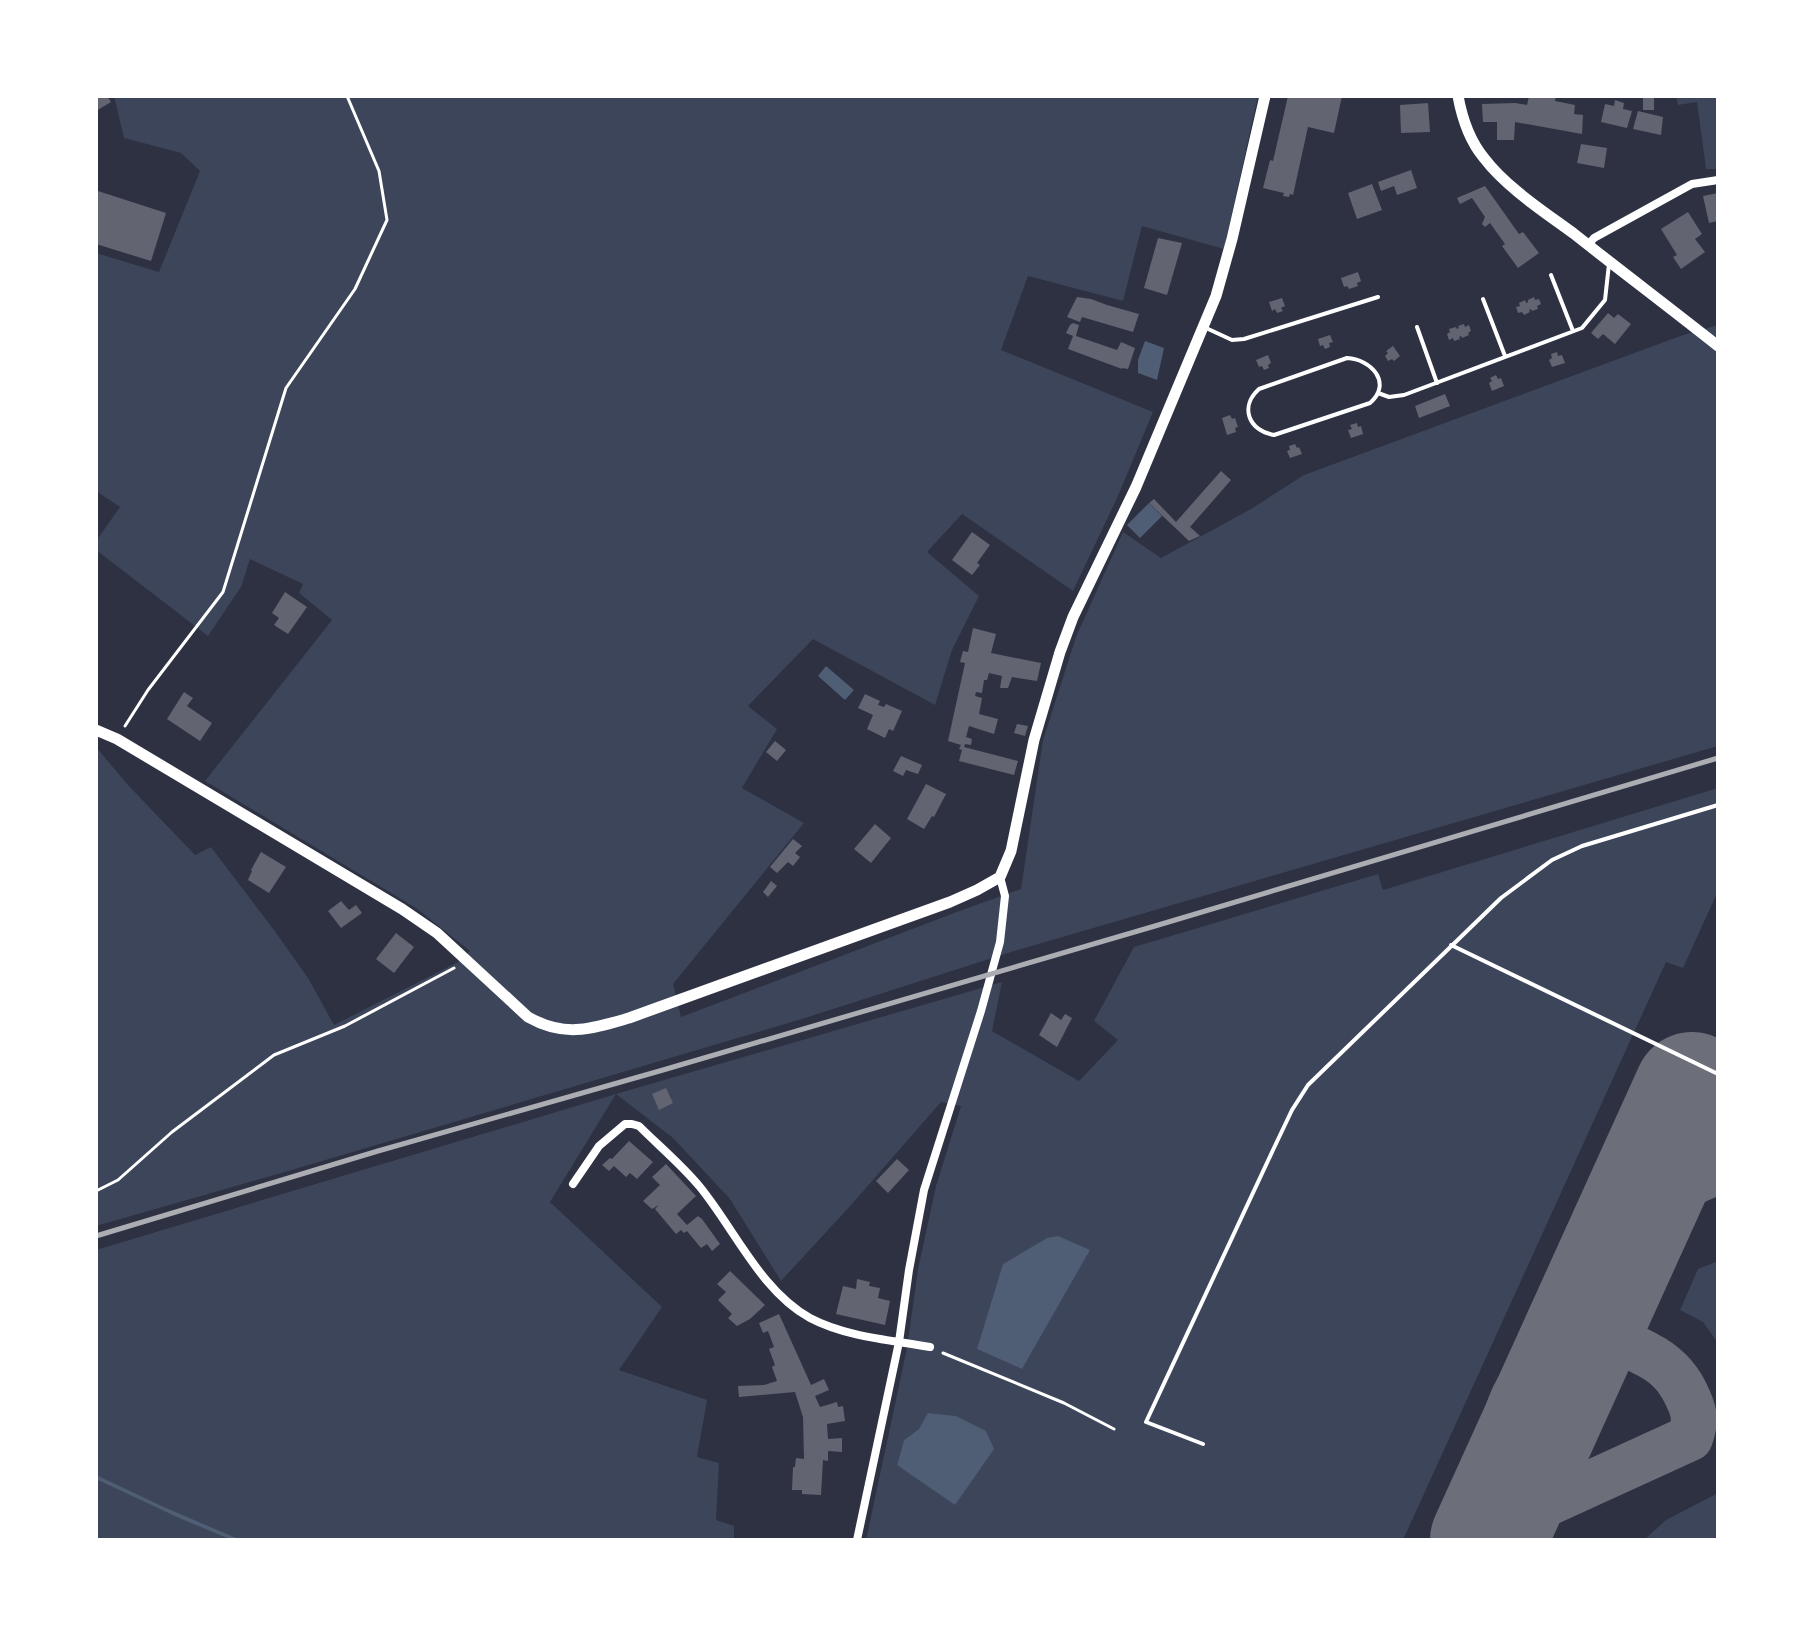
<svg xmlns="http://www.w3.org/2000/svg" width="1814" height="1636" viewBox="0 0 1814 1636" font-family="Arial,sans-serif">
<style>
.green{fill:#3c4559;fill-rule:evenodd}
.water{fill:#4f5d75}
.lines{fill:none;stroke-linecap:round;stroke-linejoin:round}
.taxiway{stroke:#6c6f7a;stroke-width:46}
.runway{stroke:#6c6f7a;stroke-width:116}
.building{fill:#626471}
.path{stroke:#fff;stroke-width:3}
.service{stroke:#fff;stroke-width:4}
.minor{stroke:#fff;stroke-width:8}
.tertiary{stroke:#fff;stroke-width:11}
.rail{stroke:#abadb3;stroke-width:5}
</style>
<rect width="100%" height="100%" fill="#2d3142"/>
<path class="green" d="M114 96H1258L1224 249 1142 226 1123 301 1028 276 1001 350 1153 412 1118 496 1073 591 962 514 927 552 979 596 952 650 935 705 813 639 748 706 777 729 742 788 804 823 673 984 681 1017 962 910 1021 889 1043 740 1076 637 1123 532 1161 558 1251 509 1304 475 1683 335 1718 325V746L1011 952 802 1019 285 1172 96 1226V747L128 785 195 855 211 847 274 930 308 978 334 1025 458 962 470 951 416 908 205 781 332 620 299 593 303 584 250 559 241 587 208 636 96 550V541L120 507 96 491V253L159 272 200 171 181 153 124 138Z
M1676 96H1718V169H1706L1697 102 1678 105Z
M1718 788V891L1683 968 1666 962 1403 1540H866L907 1348 918 1269 936 1186 961 1106 941 1102 852 1204 781 1281 730 1199 673 1138 616 1094 550 1202 662 1307 619 1370 707 1400 697 1457 719 1463 716 1520 734 1526V1540H96V1250L616 1094 1002 982 992 1031 1079 1081 1118 1040 1094 1021 1134 947 1378 874 1383 890ZM1047 1238 1089 1251 1022 1368 978 1349 1004 1264ZM919 1429 923 1481 897 1465 904 1440Z
M1718 1261V1343L1703 1322 1680 1310 1698 1269Z
M1718 1493V1540H1644L1666 1520Z"/>
<path class="water" d="M1145 341 1164 348 1157 380 1138 373V360Z
M1149 503 1162 516 1140 538 1127 525Z
M826 666 854 690 845 700 818 676Z
M1058 1236 1090 1250 1022 1369 977 1349 1003 1264 1047 1238Z
M928 1413 956 1416 986 1431 994 1449 955 1505 897 1465 904 1440 919 1429Z
M96 1475 166 1508 241 1540H232L179 1518 96 1479Z"/>
<g class="lines">
<path class="taxiway" d="M1613 1265C1642 1218 1664 1190 1718 1172
M1499 1540 1507 1529 1526 1513 1690 1438C1697 1419 1694 1410 1685 1392 1676 1374 1664 1363 1646 1354 1635 1348 1624 1342 1612 1341 1557 1335 1504 1381 1505 1436 1505 1451 1509 1465 1515 1478"/>
<path class="runway" d="M1488 1540 1692 1090"/>
</g>
<path class="building" d="M96 96H107L111 102 96 111Z
M1288 96H1342L1334 133 1308 127 1293 195 1290 194 1289 197 1283 196 1284 193 1263 188 1270 160 1273 161Z
M1529 96H1556L1555 101 1575 105 1574 114 1583 115 1582 134 1515 122 1514 140H1497V122H1483L1482 104 1515 103 1527 105Z
M1643 96H1654V110H1643Z
M1615 100 1624 103 1623 109 1632 111 1627 128 1601 122 1605 104 1614 106Z
M1428 103 1430 132 1401 133 1400 105Z
M1638 111 1663 117 1661 135 1633 129Z
M1581 144 1607 148 1604 168 1577 163Z
M1411 170 1417 188 1397 195 1394 186 1381 191 1378 182Z
M1372 184 1382 210 1357 219 1348 193Z
M1485 186 1519 234 1523 232 1539 253 1518 268 1502 246 1505 244 1490 223 1485 227 1482 224 1485 217 1472 198 1460 204 1457 198Z
M98 191 166 213 151 261 96 244V197Z
M1718 193V221L1709 223 1703 196Z
M1688 212 1702 234 1695 239 1705 252 1681 269 1673 257 1677 255 1661 229Z
M1158 238 1182 243 1167 295 1144 288Z
M1358 272 1361 281 1357 283 1358 286 1349 289 1347 286 1344 287 1341 278Z
M1077 297 1091 299 1107 305 1139 314 1133 332 1082 317 1080 322 1067 317Z
M1534 297 1535 300 1539 299 1541 304 1537 306 1538 309 1532 311 1531 309 1529 310 1530 312 1524 315 1522 312 1518 313 1516 307 1520 306 1519 303 1525 300 1526 303 1528 302V300Z
M1282 298 1285 306 1281 308 1283 311 1277 313 1275 309 1272 311 1269 302Z
M1608 313 1614 318 1618 314 1631 324 1615 344 1603 334 1598 339 1591 333Z
M1073 323 1079 325 1076 336 1117 350 1121 342 1135 348 1128 369 1122 368V369L1068 349 1073 336 1066 333 1070 325Z
M1464 324 1465 327 1469 325 1471 331 1468 333 1469 335 1462 338 1461 336 1459 337 1460 339 1454 341 1453 338 1449 340 1447 334 1450 332 1449 329 1456 327 1457 329 1459 328 1458 326Z
M1330 335 1333 342 1329 343 1330 347 1325 349 1323 345 1320 346 1318 339Z
M1393 346 1400 356 1394 361 1392 359 1388 361 1385 356 1388 353 1386 351Z
M1557 352 1558 356 1562 355 1565 363 1552 367 1549 360 1552 358 1551 354Z
M1268 355 1271 363 1268 365 1269 368 1264 370 1262 366 1259 367 1256 360Z
M1496 375 1498 379 1501 378 1504 386 1492 391 1489 383 1492 381 1490 378Z
M1445 394 1450 406 1419 418 1415 406Z
M1230 415 1232 419 1235 418 1238 427 1235 428 1236 432 1227 435 1222 418Z
M1357 423 1358 427 1361 426 1363 434 1351 438 1348 430 1352 429 1350 425Z
M1295 444 1297 448 1299 447 1302 454 1290 458 1287 451 1290 450 1289 446Z
M1221 471 1231 480 1190 527 1200 536 1189 541 1149 503 1154 499 1176 522Z
M972 532 990 545 977 563 980 565 972 575 952 560Z
M285 592 307 607 288 634 274 625 279 618 272 613Z
M973 628 996 634 991 653 1041 663 1037 681 1012 677 1008 688H1000L1002 676 989 673 987 680H984L982 693 976 692 975 696 982 698 979 714 998 719 994 734 969 726 966 737 972 739 971 745 965 744 964 747 1018 761 1014 775 959 761 962 750 959 749 961 745 948 741 965 663 960 662 963 651 968 652Z
M184 692 193 698 187 706 212 723 200 741 167 719Z
M865 694 880 701 878 705 884 707 886 704 902 711 893 731 889 729 885 738 867 729 873 715 858 708Z
M1017 724 1028 726 1025 736 1014 733Z
M775 741 786 750 777 761 766 752Z
M901 756 922 765 918 774 906 770 903 776 893 771Z
M926 784 946 794 934 817 932 816 924 829 907 819Z
M875 824 891 838 871 863 854 849Z
M793 839 802 846 795 853 800 857 793 866 788 862 777 873 770 867Z
M261 852 286 867 269 893 248 880 252 871 251 870Z
M771 881 777 886 768 897 763 892Z
M341 901 349 910 356 905 362 913 341 928 328 911Z
M396 933 414 947 394 973 376 959Z
M1051 1013 1061 1020 1065 1014 1072 1018 1057 1047 1039 1035Z
M666 1088 673 1103 659 1110 652 1094Z
M629 1141 653 1162 637 1179 630 1173 626 1177 614 1166 609 1171 602 1165 610 1158 612 1159Z
M897 1159 909 1170 888 1193 876 1181Z
M666 1164 696 1196 677 1214 687 1225 698 1216 702 1219 720 1244 712 1251 707 1244 701 1248 687 1231 684 1233 681 1230 676 1234 655 1209 659 1205 652 1209 643 1201 660 1185 652 1177Z
M730 1271 765 1305 750 1319 737 1326 728 1318 732 1314 718 1300 726 1292 717 1284Z
M857 1279 870 1282 869 1286 880 1288 878 1298 890 1301 885 1325 836 1314 843 1286 856 1289Z
M779 1314 811 1385 824 1379 829 1390 815 1396 820 1407 837 1402 838 1407 843 1406 845 1421 827 1424 828 1439 842 1438V1452L828 1451V1461L823 1460 821 1495 802 1494V1490H792L793 1467H795L796 1458 804 1459 803 1417 795 1392 739 1397 738 1386 764 1385 777 1381 772 1367 775 1365 769 1349 774 1347 768 1331 763 1333 759 1323Z"/>
<g class="lines">
<path class="path" d="M125 726 148 690 223 592 286 388 355 289 387 220 379 171 347 96
M96 1191 118 1180 172 1132 274 1055 345 1026 454 968
M943 1353 1064 1403 1114 1429"/>
<path class="service" d="M1551 275 1573 331
M1483 299 1505 356
M1417 327 1437 383
M1206 328 1232 340 1244 339 1378 297
M1347 358C1371 359 1393 383 1370 403L1274 435C1249 431 1239 407 1259 389Z
M1378 393 1389 397 1404 395 1582 328 1605 300 1609 264
M1451 945 1718 1074
M1203 1444 1146 1422 1273 1150 1292 1110 1308 1085 1501 898 1552 860 1582 846 1718 805"/>
<path class="minor" d="M1588 245 1594 238 1692 184 1718 180
M573 1184 599 1146 625 1124H632L639 1126C659 1146 682 1165 700 1187 735 1230 761 1291 810 1318 846 1337 891 1340 930 1347
M857 1540 899 1342 909 1270 924 1190 981 1011 1000 942 1005 896 1000 877"/>
<path class="tertiary" d="M1458 96C1462 118 1469 140 1484 158 1506 187 1543 211 1573 233 1621 271 1670 308 1718 346
M96 730 117 739 402 909 437 933 528 1017C565 1038 591 1029 629 1018L950 902 977 890 1000 877 1011 851 1034 740 1060 652 1073 617 1136 487 1216 296 1232 239 1265 96"/>
<path class="rail" d="M96 1236 378 1151 663 1070 1155 926 1718 758"/>
</g>
<rect width="1814" height="1636" fill="none" stroke="#ffffff" stroke-width="196"/>
</svg>
